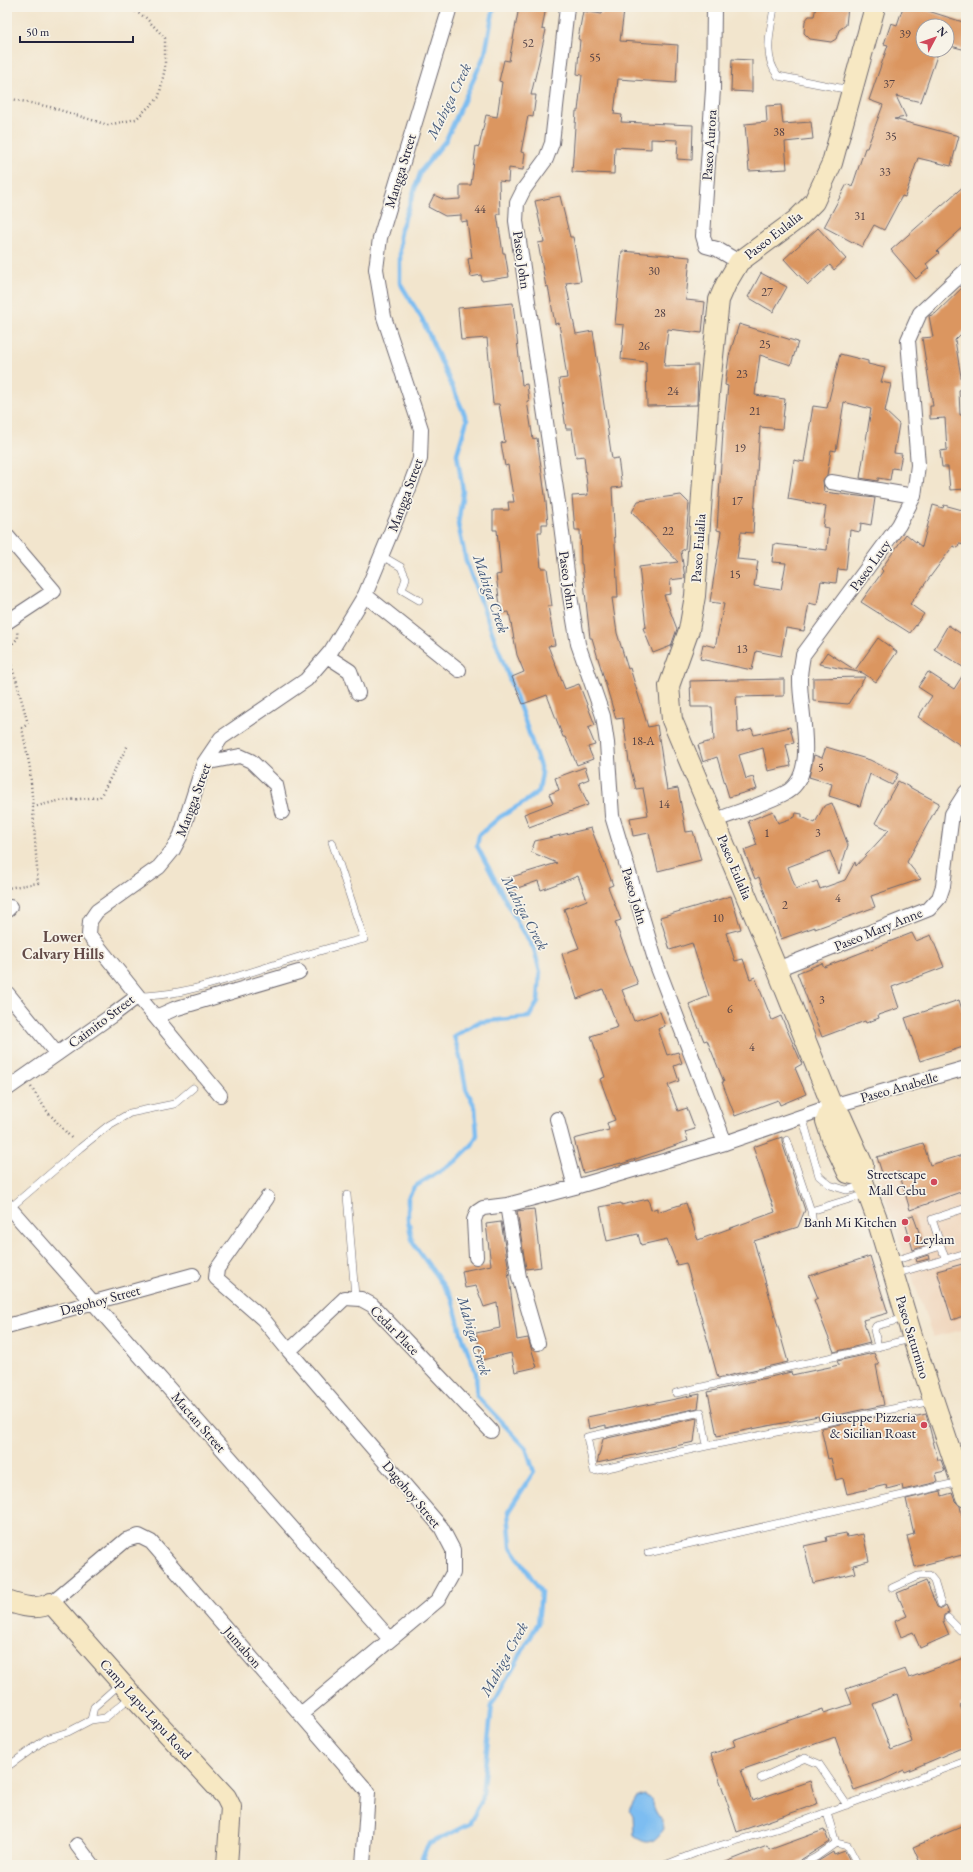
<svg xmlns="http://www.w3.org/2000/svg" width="973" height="1872" viewBox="0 0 973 1872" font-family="'EB Garamond',serif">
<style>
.built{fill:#f0d5bc}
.water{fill:#7dbdf1;stroke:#507096}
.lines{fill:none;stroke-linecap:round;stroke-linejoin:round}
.stream{stroke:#7dbdf1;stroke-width:4.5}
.building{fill:#db9661;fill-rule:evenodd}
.lane-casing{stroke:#6b666e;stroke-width:8}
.street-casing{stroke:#6b666e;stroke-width:16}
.secondary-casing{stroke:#6b666e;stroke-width:22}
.path{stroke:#6b666e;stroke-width:2.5;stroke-dasharray:1 3;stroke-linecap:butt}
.lane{stroke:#fff;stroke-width:7}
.street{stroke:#fff;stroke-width:14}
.secondary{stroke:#f7e8c3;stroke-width:20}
.poi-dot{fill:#d1495b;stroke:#f7f3e8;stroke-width:1.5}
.labels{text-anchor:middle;stroke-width:3.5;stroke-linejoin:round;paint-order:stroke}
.number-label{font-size:12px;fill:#503f44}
.street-label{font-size:14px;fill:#22223b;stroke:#f7f3e8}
.poi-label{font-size:14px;fill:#22223b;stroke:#f7f3e8;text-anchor:end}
.water-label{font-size:15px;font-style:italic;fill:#42587b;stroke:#f7f3e8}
.neighbourhood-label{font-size:15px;font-weight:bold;fill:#634b48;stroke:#f7f3e8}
</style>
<rect width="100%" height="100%" fill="#f7f3e8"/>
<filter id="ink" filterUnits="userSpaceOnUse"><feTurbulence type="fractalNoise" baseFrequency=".025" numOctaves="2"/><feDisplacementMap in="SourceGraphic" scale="8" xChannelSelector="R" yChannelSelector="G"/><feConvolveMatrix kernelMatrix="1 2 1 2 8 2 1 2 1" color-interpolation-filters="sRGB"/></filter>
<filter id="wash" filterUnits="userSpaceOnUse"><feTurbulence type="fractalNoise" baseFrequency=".012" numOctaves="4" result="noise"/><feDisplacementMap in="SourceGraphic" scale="16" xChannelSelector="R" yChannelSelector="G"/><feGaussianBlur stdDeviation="0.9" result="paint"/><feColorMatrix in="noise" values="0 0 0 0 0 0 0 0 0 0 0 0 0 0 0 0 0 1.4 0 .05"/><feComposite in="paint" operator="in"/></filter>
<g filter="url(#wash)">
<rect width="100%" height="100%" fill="#f2e5cd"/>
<path class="built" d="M966 1153V1329L933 1337 878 1179Z"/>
<path class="water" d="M644 1795C656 1800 651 1803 656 1812 660 1819 663 1819 664 1829 654 1842 649 1847 634 1836L633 1815 629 1811 636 1798Z"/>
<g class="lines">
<path class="stream" d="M427 1865 422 1857 429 1844 469 1824 481 1802 492 1705 538 1623 541 1592 511 1547 508 1512 534 1472 526 1448 477 1396 476 1373 461 1333 452 1298 413 1243 408 1221V1198L414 1187 456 1161 472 1145 477 1135 475 1107 466 1089 461 1061 454 1036 479 1022 529 1017 538 1002 540 972 534 949 520 927 477 846 479 835 500 817 525 802 539 791 542 773 526 724 466 561 458 524 463 491 457 454 467 420 422 319 400 283V232L421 171 446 140 485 54 494 7"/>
</g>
<g id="blocks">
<path class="building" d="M519 7H546L542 29 546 30 531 95H536L533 117 528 116 521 152 525 153 523 170 509 168 508 182 499 181 500 214H497L503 253H505L509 277 482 281 481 275 471 277 468 259 472 258 467 221 461 222V215L445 216 428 207 434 195 445 200 460 199V185H471L476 146 479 147 486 115 497 117 502 82 499 81 504 60 509 61Z
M816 7H848L846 25 839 30 836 39 831 42 810 39 804 33 805 21 809 16H814Z
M903 7H923L922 9 966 23V50L947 45V26H923V50H939L921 102 896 96 906 117 894 119 959 136 951 166 918 158 905 197 902 196 884 230 874 225 862 247 824 227 847 184 852 187 865 148H867L883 105 869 100 888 45 884 44 891 23 897 25Z
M603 8 624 11 620 41 678 45 676 83 618 79 614 114 622 115 621 122 693 125 692 160 677 159 678 140 651 139V149L615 147 614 174 572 172 576 111H578L582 75 577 74 580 40 578 39 583 11 602 14Z
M732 59 752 60V92L731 91Z
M781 105 783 124 811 122 813 139 785 142 787 169 749 171 745 124 767 122 766 106Z
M966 184V225L937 251 939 253 926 264 929 268 916 279 891 250Z
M560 196 570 237H573L581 281 566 283 576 334 593 331 612 459 618 458 622 487 612 488 618 598H612L617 633 628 669 630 668 648 727 657 725 667 790 678 788 686 832 693 831 701 860 658 871 649 833 633 836 630 818 648 815 643 788 636 789 629 762 623 718 616 719 592 638H590L582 564H581L580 530H575L572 496 588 495 584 456 576 457 572 429H566L559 379 567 378 559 323 555 324 548 286 546 287 538 243 544 242 535 201Z
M818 228 846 259 834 270 830 265 808 285 784 259Z
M622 251 690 257 686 300 705 302 702 333 668 329 664 366 698 365 697 405 647 406 646 362 621 359 624 325 615 324Z
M761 273 787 287 773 312 748 297Z
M966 284V329L955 340 963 389 959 390 960 415H966V489L950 490 948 467H942L940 451 947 450 945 418 930 419V406H933L922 338 933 337 929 316 935 314Z
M513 303 522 385 527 384 529 401H527L533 439 537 438 546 502 548 524H542V532H538L541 568H547L552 606H548L555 645 548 646 565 689 579 684 595 725 588 728 595 745 588 747 593 759 577 765 565 737H563L547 695 523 704 512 677 524 672 517 655 509 612 501 613 496 575 501 574 497 530H493V510H509L508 502H514L508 465 505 466 501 443 505 442 499 404H493L487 338 461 340 458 308Z
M739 324 798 342 791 365 760 355 755 395 785 399 782 429 760 427 753 533 741 532 737 559 758 561 754 586 781 590 786 563 772 562 774 544 827 550 829 528 823 527 826 506 788 499 794 460 804 462 813 406 827 408 840 354 868 361V364L885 368 881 382 891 384 885 411 899 424 894 453 902 454 899 469 892 468 890 480 878 478V481L860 478 871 409 844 402 836 451 831 450 827 475 823 480 824 492 875 498 871 525 861 523 860 532 850 530 846 570 838 569 836 583 821 581 817 605 809 603 804 631 786 628 781 656 756 651 752 670 700 659 703 644 715 647 724 604 710 602 721 531 717 530 723 431 728 386 725 385 729 356Z
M681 495 689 503 685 549 681 551 685 578 670 580 671 594 664 595 677 629 671 646 653 653 643 628 646 627 639 567 678 562 632 512 638 501Z
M933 505 943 508 944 505 966 511V545L959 544 958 548 953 546 910 604 924 614 910 633 861 602 883 571 881 569 906 534 922 547Z
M948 625 966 637V669L934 649Z
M878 638 897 652 876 682 863 673 819 664 827 652 855 670Z
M966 670V749L918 717 932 696 918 687 928 672 954 689Z
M865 677 848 704 813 701V678Z
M784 679V696L736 697 738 733 752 729 754 735 790 727 794 743 786 745 791 766 768 771 763 748 739 755 746 779 753 777 757 789 729 797 717 757 703 762 698 745 714 740 712 707H691L690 681Z
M826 747 870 760 898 774 892 785 870 774 860 806 829 796 832 784 809 777 814 755 822 758Z
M585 767 589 779 579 783 588 805 529 827 524 814 553 803 549 794 559 790 555 778Z
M898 781 939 803 907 862 921 879 871 896 875 907 815 929V927L781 939 759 877 755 879 744 850 757 845 748 821 773 811 778 823 795 817 796 813 802 814V817L815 823 824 806 832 803 848 845 839 874 830 851 788 867 796 889 817 881 820 889 845 880 855 862 856 866 889 830 875 823Z
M591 828 613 885 608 887 621 920 615 922 638 984 622 990 634 1021 660 1012 665 1026 658 1029 667 1055 678 1052 682 1063 674 1066 679 1081 668 1085 678 1111 687 1108 695 1129 685 1132 688 1141 621 1164V1163L583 1173 574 1139 609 1130 607 1123 615 1120 600 1079 605 1077 591 1036 618 1027 603 989 577 999 562 954 579 948 564 909 587 900 578 876 541 890 538 881 509 891 505 879 557 863 531 852 535 841Z
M731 896 741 929 726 933 735 961 743 959 750 979 755 977 772 1020 781 1016 802 1064 795 1068 806 1094 780 1105 778 1100 735 1116 722 1082H724L707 1040 704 1041 689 1004 709 996 692 943 670 950 660 917Z
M912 933 916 941 931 935 944 967 892 987 899 1008 878 1015 879 1018 866 1023 865 1021 822 1037 797 973 822 963 824 967Z
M959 1000 966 1022V1046L920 1061 905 1018Z
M782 1137V1142L805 1210 798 1227 754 1241 788 1362 718 1378 686 1263 677 1265 667 1239 641 1245 638 1234 607 1241 600 1207 621 1203V1205L648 1199 651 1210 657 1208V1212L686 1203 698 1240 775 1212 753 1147Z
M923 1143 930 1165 966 1154V1190L910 1210 899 1172 883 1176 877 1157Z
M534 1209 541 1267 526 1269 517 1211Z
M913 1215 924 1246 913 1250 904 1218Z
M501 1222 509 1271H508L517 1340 528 1338 537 1367 515 1372 511 1353 482 1360 476 1333 500 1328 497 1303 484 1307 476 1286 465 1288 462 1271 491 1265 486 1224Z
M928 1255 929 1259 917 1262 916 1259Z
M870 1256 888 1313 863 1320 870 1343 834 1352 814 1300 818 1298 809 1276Z
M966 1263V1315L952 1320 937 1271Z
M874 1353 879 1365H876L884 1405 819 1419 818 1416 717 1436 708 1392 791 1372 792 1375 839 1365 837 1361Z
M700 1394 698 1408 606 1428V1425L589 1429 587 1417Z
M926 1414 938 1460H941L945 1471 936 1473 938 1482 903 1490 902 1485 887 1489 886 1485 847 1494 843 1478 836 1480 831 1458 828 1459 821 1428 886 1415 888 1423Z
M697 1418 694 1442 597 1463 603 1439Z
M941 1491 942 1496 952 1493 955 1501 960 1506 963 1520 966 1519V1554L915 1567 907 1536 914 1534 906 1499Z
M846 1533 847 1537 863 1534 869 1561 853 1565 855 1573 813 1583 804 1546 827 1541 826 1537Z
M926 1581 937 1607 942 1609 946 1606 949 1613 944 1615 943 1621 949 1635 920 1648 913 1632 901 1637 895 1621 907 1616 897 1593Z
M966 1657V1702L960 1705 966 1721V1746L905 1772 904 1770 883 1780 854 1790 835 1737 741 1770 752 1801 810 1781 817 1804 737 1832 711 1754 735 1746 733 1740 823 1709 824 1713 852 1704 846 1689 905 1669 909 1678ZM897 1694 912 1742 891 1750 873 1704Z
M966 1825V1865H921L913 1847Z
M824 1830 829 1842 799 1861 796 1865H721V1864L767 1846 769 1850Z
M845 1851 852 1865H812L833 1852 834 1855Z"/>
</g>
</g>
<g filter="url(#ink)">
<use href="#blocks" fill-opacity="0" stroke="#6b666e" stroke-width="1"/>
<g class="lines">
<g class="lane-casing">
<path id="lane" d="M774 7C771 30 762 56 778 76L850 90
M382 556 401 567 406 578 402 590 419 600
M138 996C168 996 194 989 222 981 270 967 316 950 364 939L332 842
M802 1116 819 1176 830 1185 846 1190 864 1186
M787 1140 811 1211 813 1224
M347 1195 355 1297
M10 1208 80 1148 109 1125 130 1113 174 1104 193 1088
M811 1211 866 1194
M945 1258 932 1219 966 1208
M890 1262 941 1246
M895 1274 966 1253
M878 1347 874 1330 876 1326 905 1318
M676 1393 911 1339
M707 1446 701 1412 587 1437 594 1471 707 1446 932 1401
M648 1553 960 1482
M892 1588 918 1576 929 1575 934 1581 941 1604
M948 1618 960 1630 966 1631
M91 1720 94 1707 121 1683
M7 1767 46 1739 68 1732 91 1720 105 1718 132 1696
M761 1778 805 1758 819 1764 847 1805
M827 1813 836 1843
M836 1843 848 1846 858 1865
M665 1865 698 1852 800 1822 966 1761
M801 1865 816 1857 836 1843"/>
</g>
<g class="street-casing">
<path id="street" d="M567 7 552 143 546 159 524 189 517 203 516 221 559 509 570 596 578 644 603 716 607 743 612 816 656 963 725 1143
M714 7 713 89 703 236 706 246 717 249 739 262
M831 482 914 496
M7 536 54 591 7 622
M365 595 459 670
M327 656 350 671 358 693
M204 763 240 756 251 761 276 785 282 812
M716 820C737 812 767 803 787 792 819 773 799 709 800 679 800 671 802 662 803 655L899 525 914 496 918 465 908 340 920 313 966 270
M7 910 10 907
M777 969 929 909 939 898 943 886 952 814 966 792
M7 993 57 1054
M138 996 220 1095
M156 1017 174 1009 299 972
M7 1089 114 1014 138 996 89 935 90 921 97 911 159 867 173 850 181 835 204 763 221 738 306 680 331 651 365 595 408 491 420 459 421 429 384 317 376 269 380 238 450 7
M557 1119 575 1187
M267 1198 217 1269 216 1278 263 1319 289 1351 441 1527 453 1550V1573L438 1600 301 1714
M7 1205 390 1639
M507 1205 519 1277 538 1343
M476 1257 474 1220 477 1212 483 1208 507 1205 575 1187 725 1143 832 1106 966 1068
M7 1326 193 1275
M289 1351 345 1298 361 1299 372 1305 491 1431
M51 1603 126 1540 139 1536 151 1542 368 1792 363 1865
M77 1845 92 1865"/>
</g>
<g class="secondary-casing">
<path id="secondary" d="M875 7 832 163 814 202 796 220 739 262 726 284 719 300 709 394 695 596 689 630 669 686 672 720 777 969 832 1106 841 1116 863 1165 861 1176 876 1216 913 1339 966 1497
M832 1106 826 1121 832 1139 848 1173 861 1176
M7 1601C21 1606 37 1611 51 1603L133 1696 226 1797 231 1807 227 1865"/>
</g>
<path class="path" d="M7 98 50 107 108 125 136 119 159 97 165 68V38L146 18 129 7
M7 649 18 638 17 631
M7 654 16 679 28 724 22 728 30 768 38 883 7 888
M33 807 58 801 100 797 128 745
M31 1087 47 1111 73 1140"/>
<use href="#lane" class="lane"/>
<use href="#street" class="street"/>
<use href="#secondary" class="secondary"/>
</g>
</g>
<g class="poi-dot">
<circle cx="934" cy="1182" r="4"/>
<circle cx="905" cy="1222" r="4"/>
<circle cx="907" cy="1239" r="4"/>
<circle cx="924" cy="1425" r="4"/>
</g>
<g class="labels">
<g class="number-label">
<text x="905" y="38">39</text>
<text x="528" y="47">52</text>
<text x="595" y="61">55</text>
<text x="889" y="88">37</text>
<text x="779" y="136">38</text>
<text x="891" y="140">35</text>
<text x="885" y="176">33</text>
<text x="480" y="213">44</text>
<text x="860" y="220">31</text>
<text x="654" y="275">30</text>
<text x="767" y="296">27</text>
<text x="660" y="317">28</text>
<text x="765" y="348">25</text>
<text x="644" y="350">26</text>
<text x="742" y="378">23</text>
<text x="673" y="395">24</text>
<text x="755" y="415">21</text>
<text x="740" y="452">19</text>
<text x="737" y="505">17</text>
<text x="668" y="535">22</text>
<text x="735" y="578">15</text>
<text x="742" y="653">13</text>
<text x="643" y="745">18-A</text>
<text x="821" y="771">5</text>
<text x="664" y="808">14</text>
<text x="767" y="837">1</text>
<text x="818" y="837">3</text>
<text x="838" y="902">4</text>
<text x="785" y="909">2</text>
<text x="718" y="922">10</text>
<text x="822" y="1004">3</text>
<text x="730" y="1013">6</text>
<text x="752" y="1051">4</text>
</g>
<g class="street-label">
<text transform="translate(709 145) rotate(-86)" y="5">Paseo Aurora</text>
<text transform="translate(400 171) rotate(-73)" y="5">Mangga Street</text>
<text transform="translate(773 235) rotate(-38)" y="5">Paseo Eulalia</text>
<text transform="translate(522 260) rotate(82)" y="5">Paseo John</text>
<text transform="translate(405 495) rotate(-70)" y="5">Mangga Street</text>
<text transform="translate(698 548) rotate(-86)" y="5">Paseo Eulalia</text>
<text transform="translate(870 565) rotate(-54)" y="5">Paseo Lucy</text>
<text transform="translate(568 580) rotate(82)" y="5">Paseo John</text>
<text transform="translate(193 800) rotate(-70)" y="5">Mangga Street</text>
<text transform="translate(735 867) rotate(67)" y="5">Paseo Eulalia</text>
<text transform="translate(635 896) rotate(73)" y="5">Paseo John</text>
<text transform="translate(878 929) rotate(-22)" y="5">Paseo Mary Anne</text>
<text transform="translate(101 1021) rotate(-37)" y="5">Caimito Street</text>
<text transform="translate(899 1087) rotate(-16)" y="5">Paseo Anabelle</text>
<text transform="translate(100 1300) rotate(-15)" y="5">Dagohoy Street</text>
<text transform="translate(395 1330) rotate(45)" y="5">Cedar Place</text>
<text transform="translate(913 1337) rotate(73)" y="5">Paseo Saturnino</text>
<text transform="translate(199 1422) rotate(49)" y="5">Mactan Street</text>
<text transform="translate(412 1494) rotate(50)" y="5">Dagohoy Street</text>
<text transform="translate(243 1647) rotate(49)" y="5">Jumabon</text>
<text transform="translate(146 1709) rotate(48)" y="5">Camp Lapu-Lapu Road</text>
</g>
<g class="poi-label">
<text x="926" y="1179">Streetscape<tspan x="926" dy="16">Mall Cebu</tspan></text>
<text x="897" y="1227">Banh Mi Kitchen</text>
<text x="915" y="1244" text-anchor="start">Leylam</text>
<text x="916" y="1422">Giuseppe Pizzeria<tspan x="916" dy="16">&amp; Sicilian Roast</tspan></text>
</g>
<g class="water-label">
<text transform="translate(449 101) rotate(-64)" y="5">Mahiga Creek</text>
<text transform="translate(491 594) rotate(71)" y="5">Mahiga Creek</text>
<text transform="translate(525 913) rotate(62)" y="5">Mahiga Creek</text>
<text transform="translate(474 1336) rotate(73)" y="5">Mahiga Creek</text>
<text transform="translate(504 1659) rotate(-61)" y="5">Mahiga Creek</text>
</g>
<g class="neighbourhood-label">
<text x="63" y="942">Lower<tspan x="63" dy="17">Calvary Hills</tspan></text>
</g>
</g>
<rect width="973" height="1872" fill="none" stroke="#f7f3e8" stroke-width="24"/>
<g transform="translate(935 38) rotate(49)"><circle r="19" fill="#f7f3e8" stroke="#a29fa3"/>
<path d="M0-3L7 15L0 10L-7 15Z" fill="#d1495b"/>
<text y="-6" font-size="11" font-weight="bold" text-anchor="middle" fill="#22223b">N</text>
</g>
<path d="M20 36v6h113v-6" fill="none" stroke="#22223b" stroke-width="2"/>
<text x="26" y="36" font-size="12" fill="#22223b" stroke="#f7f3e8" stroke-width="3" paint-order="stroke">50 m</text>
</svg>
